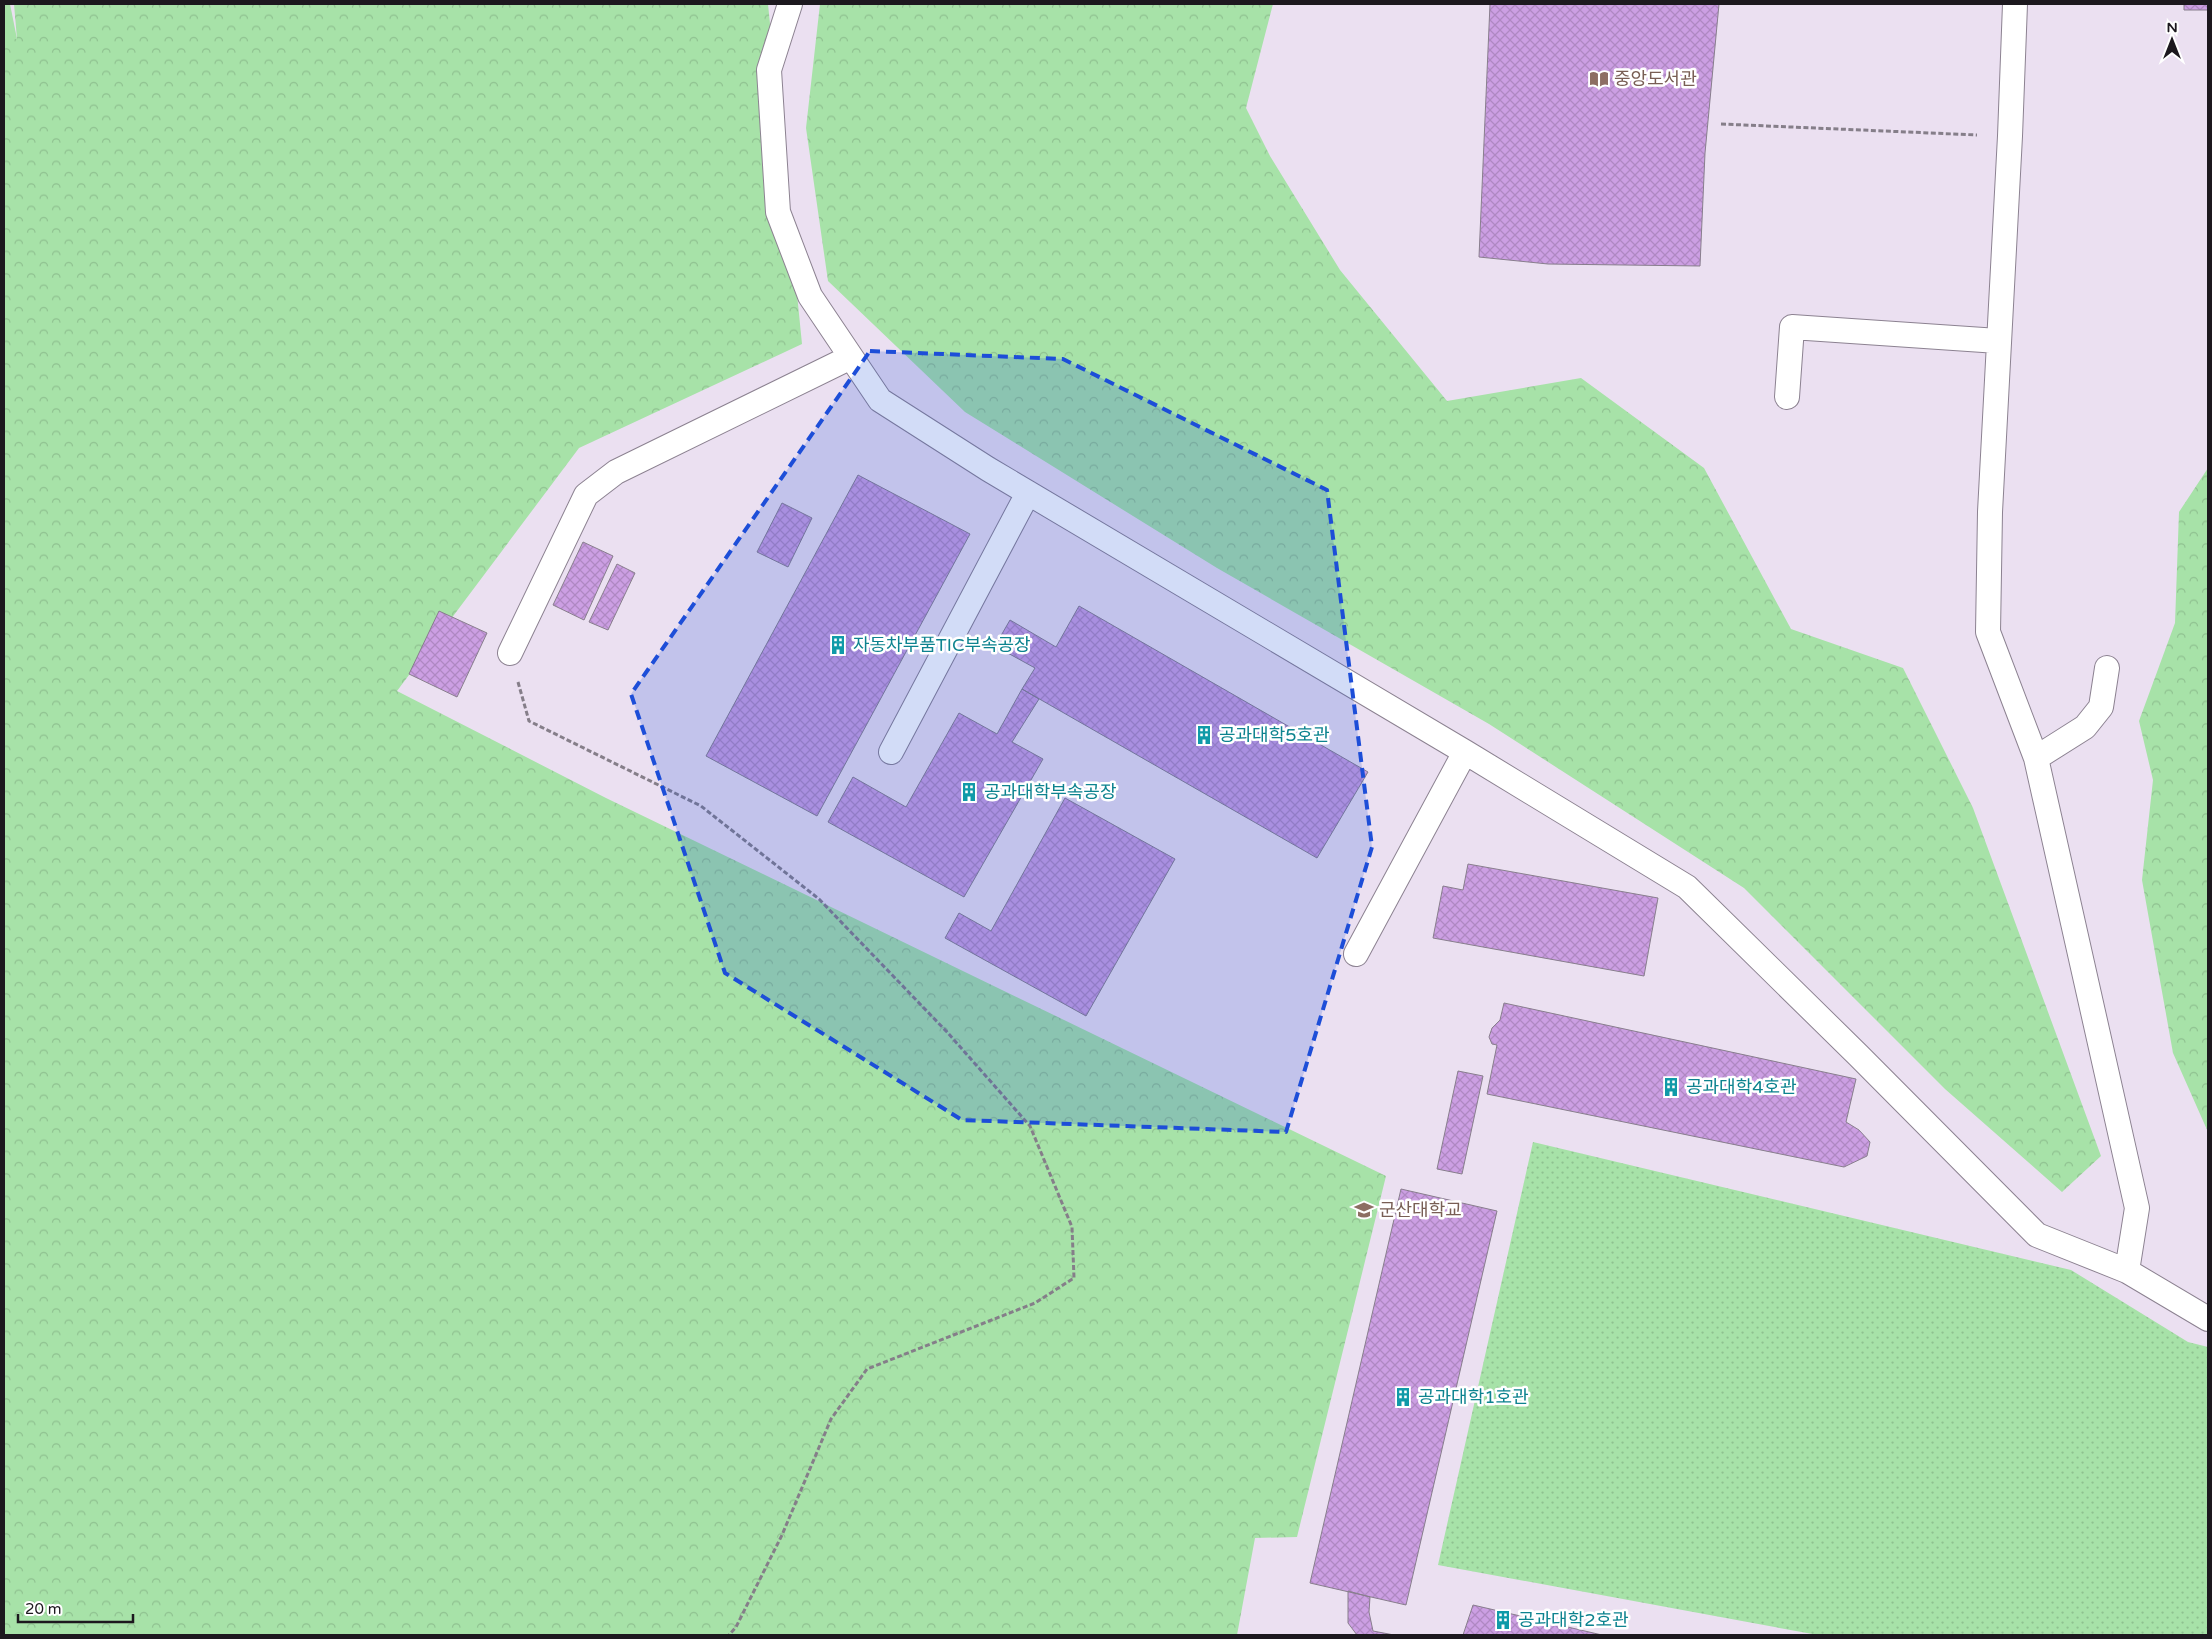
<svg xmlns="http://www.w3.org/2000/svg" width="2212" height="1639" viewBox="0 0 2212 1639" font-family="'Varela Round','Noto Sans KR',sans-serif">
<style>
.grass{fill:#a7e2a8}
.forest{fill:url(#forest-crowns)}
.garden{fill:url(#garden-dots)}
.building{fill:url(#building-cross-hatch);stroke:#887e8d}
.lines{fill:none;stroke-linecap:round;stroke-linejoin:round}
.service-casing{stroke:#8c8291;stroke-width:26}
.path{stroke:#857e89;stroke-width:3;stroke-dasharray:5 2.5;stroke-linecap:butt}
.service{stroke:#fff;stroke-width:24}
.marked{fill:#1d4ed8;fill-opacity:0.2;stroke:#1d4ed8;stroke-width:4;stroke-dasharray:10 6;stroke-linejoin:round}
.labels{text-anchor:middle;stroke-width:5;stroke-linejoin:round;paint-order:stroke}
.education-label{font-size:18px;fill:#785e54;stroke:#fff;text-anchor:start}
.culture-label{font-size:18px;fill:#0d838f;stroke:#fff;text-anchor:start}
</style>
<defs>
<pattern id="forest-crowns" width="20" height="18" patternUnits="userSpaceOnUse" patternTransform="scale(1.25)"><rect width="20" height="18" fill="#a7e2a8"/><path d="M2 6a3 3 0 1 1 6 0M12 15a3 3 0 1 1 6 0" fill="none" stroke="#8fc190"/></pattern>
<pattern id="garden-dots" width="8" height="8" patternUnits="userSpaceOnUse" patternTransform="scale(1.25)"><rect width="8" height="8" fill="#a7e2a8"/><path d="M2 2h.1M6 6h.1" fill="none" stroke="#8fc190" stroke-width="1.8" stroke-linecap="round"/></pattern>
<pattern id="building-cross-hatch" width="8" height="8" patternUnits="userSpaceOnUse" patternTransform="scale(1.25)"><rect width="8" height="8" fill="#cc9fe3"/><path d="M0 0l8 8M0 8l8-8" fill="none" stroke="#af88c2"/></pattern>
</defs>
<rect width="100%" height="100%" fill="#ebe0f1"/>
<path class="grass" d="M4 4H10L17 39H4Z"/>
<path class="forest" d="M14 4H768L802 344 579 448 397 691 606 798 1386 1176 1297 1537 1255 1538 1237 1635H4V39H17Z
M820 4H1273L1246 108 1270 156 1340 270 1447 401 1581 378 1704 468 1791 629 1903 668 1973 808 2101 1156 2062 1192 1945 1089 1744 888 1489 724 1217 568 965 412 828 281 806 128Z
M2208 468V1132L2173 1053 2142 880 2153 780 2139 721 2175 623 2179 512Z"/>
<path class="garden" d="M1533 1142 2071 1270 2188 1342 2208 1347V1635H1818L1438 1565Z"/>
<path class="building" d="M1490 4H1719L1705 153 1700 266 1548 264 1479 257Z
M2184 4H2208V10H2184Z
M858 475 970 534 817 816 706 756Z
M782 503 812 518 788 567 757 552Z
M583 542 613 556 584 620 553 605Z
M617 564 635 573 608 630 589 622Z
M1079 606 1368 772 1317 858 1022 689 1035 668 995 646 1010 620 1056 647Z
M439 611 487 633 457 697 409 674Z
M1022 689 1039 699 1012 742 1043 759 964 897 828 822 853 777 906 807 959 713 997 734Z
M1065 798 1175 859 1086 1016 945 938 959 913 991 931Z
M1468 864 1658 898 1644 976 1433 938 1443 886 1463 890Z
M1504 1003 1856 1079 1846 1122 1859 1130 1870 1142 1867 1156 1844 1167 1487 1094 1497 1045 1492 1044 1489 1037 1492 1028 1500 1020Z
M1458 1071 1483 1076 1462 1174 1437 1169Z
M1401 1189 1497 1211 1406 1605 1310 1583Z
M1348 1591 1370 1597 1369 1612 1373 1631 1394 1635H1357L1348 1623Z
M1473 1605 1602 1635H1463Z"/>
<g class="lines">
<g class="service-casing">
<path id="service" d="M790 4 769 70 778 212 810 296 880 400 988 469 1465 752 1687 887 1858 1055 2037 1235 2127 1271 2208 1319
M2015 4 2010 136 1990 512 1988 632 2036 758 2137 1208 2127 1271
M1787 397 1792 327 1998 341
M510 653 586 495 616 472 851 357
M891 752 1028 493
M2036 758 2085 727 2101 707 2107 668
M1356 954 1465 752"/>
</g>
<path class="path" d="M1721 124 1977 135
M518 682 529 721 701 806 819 899 947 1032 1030 1126 1072 1227 1074 1278 1035 1303 867 1369 831 1419 782 1535 736 1627 729 1635"/>
<use href="#service" class="service"/>
</g>
<path class="marked" d="M870 351 1063 359 1327 490 1372 847 1286 1132 962 1120 725 973 631 694Z"/>
<defs>
<g id="library-bare" transform="scale(1.5)"><path d="M-6-4Q-3-5.5-.7-3.5V5Q-3 3-6 4ZM6-4Q3-5.5 .7-3.5V5Q3 3 6 4Z" fill="#8d6e63" stroke="#fff" stroke-width="2.5" paint-order="stroke"/></g>
<g id="building-bare" transform="scale(1.5)"><path d="M-4-6H4V6H1V3H-1V6H-4ZM-2.5-4.3h1.7v1.8h-1.7ZM.8-4.3h1.7v1.8H.8ZM-2.5-1h1.7V.8h-1.7ZM.8-1h1.7V.8H.8Z" fill="#0f9aa8" stroke="#fff" stroke-width="2.5" paint-order="stroke"/></g>
<g id="university-bare" transform="scale(1.5)"><path d="M0-5L7-2L0 1L-7-2ZM-4 1L0 2.5L4 1V4Q0 6-4 4Z" fill="#8d6e63" stroke="#fff" stroke-width="2.5" paint-order="stroke"/></g>
</defs>
<g fill-rule="evenodd">
<use href="#library-bare" x="1599" y="79"/>
<use href="#building-bare" x="838" y="645"/>
<use href="#building-bare" x="1204" y="735"/>
<use href="#building-bare" x="969" y="792"/>
<use href="#building-bare" x="1671" y="1087"/>
<use href="#university-bare" x="1364" y="1210"/>
<use href="#building-bare" x="1403" y="1397"/>
<use href="#building-bare" x="1503" y="1620"/>
</g>
<g class="labels">
<g class="education-label">
<text x="1614" y="85">중앙도서관</text>
<text x="1379" y="1216">군산대학교</text>
</g>
<g class="culture-label">
<text x="853" y="651">자동차부품TIC부속공장</text>
<text x="1219" y="741">공과대학5호관</text>
<text x="984" y="798">공과대학부속공장</text>
<text x="1686" y="1093">공과대학4호관</text>
<text x="1418" y="1403">공과대학1호관</text>
<text x="1518" y="1626">공과대학2호관</text>
</g>
</g>
<rect width="2212" height="1639" fill="none" stroke="#1c181e" stroke-width="10"/>
<g transform="translate(2172 40)" stroke="#ffffff" stroke-width="4" paint-order="stroke">
<path d="M0-4L9 19L0 12L-9 19Z" fill="#1c181e"/>
<text y="-8" font-size="14" font-weight="bold" text-anchor="middle" fill="#1c181e">N</text>
</g>
<path d="M18 1614v8h115v-8" fill="none" stroke="#1c181e" stroke-width="2.5"/>
<text x="25" y="1614" font-size="15" fill="#1c181e" stroke="#ffffff" stroke-width="4" paint-order="stroke">20 m</text>
</svg>
